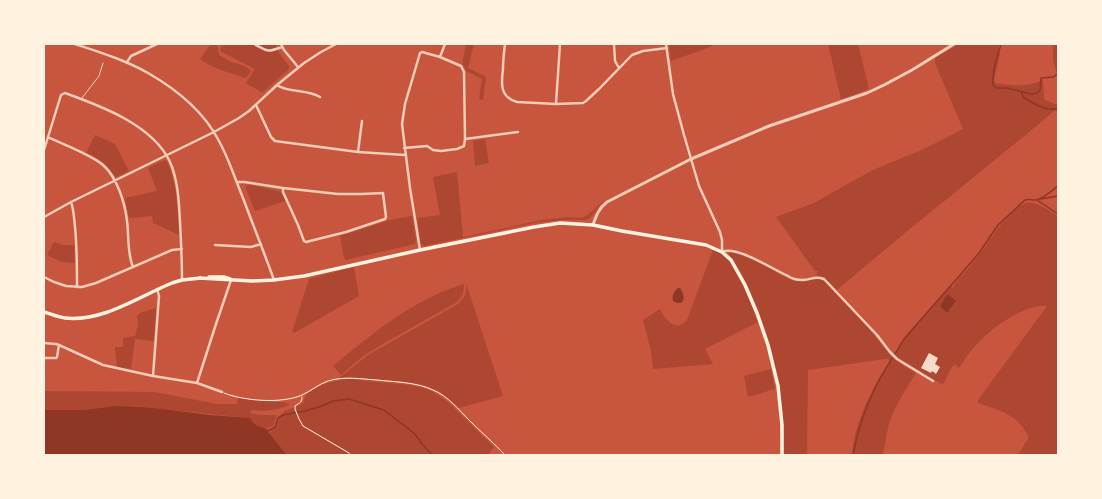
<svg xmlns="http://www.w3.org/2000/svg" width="1102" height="499" viewBox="0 0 1102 499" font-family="Spectral,serif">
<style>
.green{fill:#ae4732}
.water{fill:#8f3625}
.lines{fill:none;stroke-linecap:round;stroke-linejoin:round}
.stream{stroke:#8f3625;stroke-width:1.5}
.building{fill:#f7dbc8}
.path{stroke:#fff3e0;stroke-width:1}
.service{stroke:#f1ccb7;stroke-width:1}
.minor{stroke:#f1ccb7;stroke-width:2.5}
.tertiary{stroke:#f1ccb7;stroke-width:3}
.secondary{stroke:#fff3e0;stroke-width:3.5}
</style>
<rect width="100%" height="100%" fill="#c8553d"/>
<path class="green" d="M211 44H217L219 55 231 62 245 66 251 71 246 78C233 74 211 68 200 59Z
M222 44H275L279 53 289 66V69L263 92H261L246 83 255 69 220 51Z
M466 44H474L468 68 486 77 483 100 479 99 482 79 466 71 465 67 462 64Z
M669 44H715L710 47 671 61Z
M828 44H858L869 89 841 99Z
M959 44H999L998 49 1000 54 994 80 995 83C1012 86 1028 87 1043 80L1044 98 1045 100 1058 105V111H1054C982 172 908 229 837 290L824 278 816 275 818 271H815L776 217 814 203 853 181 873 170 926 148 963 129 935 63V58Z
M1053 44H1058V59L1057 60 1058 63V78L1053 60Z
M95 135 115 144 129 171 116 177C112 174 111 170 108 167 102 160 94 156 86 153Z
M485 139 489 163 475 166 473 141Z
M164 160 167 161C177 184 178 209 179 235L153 223 152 216 129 218 125 198 157 191 148 168Z
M457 172 463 237 542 220 567 217 582 218 589 214 601 203 607 200 599 206 589 219 585 220H564L540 222 424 246 421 244 417 218 440 215 433 177Z
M250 185 278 191 281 192 285 201 255 211 246 189V186Z
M1025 203C1037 201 1048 210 1058 216V455H1018L1029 437C1026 433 1024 428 1020 424 1010 412 992 408 978 403V400L1047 306C1026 304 994 326 980 341 972 348 965 359 959 368L955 364 951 368 944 383 942 384 935 380 895 356 905 337 950 285 953 288 955 283C966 271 977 258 987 244 996 231 1009 211 1025 203Z
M412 216 416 240 415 244 346 260 344 258 340 236 387 221 389 220Z
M54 242 63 245H74L75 263 61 262 47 255Z
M713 250C718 252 723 255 727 259 741 273 750 303 758 322L705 349 713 364 653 369 651 351 643 320 660 309C665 320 676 333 687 320Z
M730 252C749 253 774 273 792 280 803 284 811 276 820 279 823 280 825 282 828 284L870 330 890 355 904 366 916 373C906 389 895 405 889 424 886 434 885 445 883 455H852C855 420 872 390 890 360L888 359H885L808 370 807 455H784C785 401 776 353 755 303 748 286 741 269 729 255V253Z
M354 267 359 296 294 333 292 332 309 279Z
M466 283 503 396 459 408 440 392 424 385 404 382 349 377 339 378 368 355 458 304C465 298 467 292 466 283Z
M464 284C464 292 463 296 457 302L381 345 362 357 341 375 333 366C373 333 414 299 464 284Z
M156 308 154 341 135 339 131 369 117 367 115 347H123V338L135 336 138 326 137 316 140 313Z
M771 369 775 389 748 397 744 376Z
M349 379 410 385 424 388 432 391 448 402 494 447 488 455H287L269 433 276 427 280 416 285 411 295 407 303 403C304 401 304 399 305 397 312 385 337 380 349 379Z
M44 391 154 392 217 404H237L238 398 274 402H285L290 405C275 410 266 412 251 410L250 413 260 415H277L273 426C267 429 258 429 254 424 252 422 251 420 250 418L210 414 135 406H115L84 410H44Z"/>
<path class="water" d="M678 288H680C686 296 685 308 673 301 672 296 673 292 678 288Z
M947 295H949L956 301 947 313 940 306Z
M115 406C147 406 178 411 210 415 224 416 237 417 250 418 256 427 257 426 267 429L269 433 287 455H44V410H84Z"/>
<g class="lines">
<path class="stream" d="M1001 44C997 58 992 71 993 85L996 88H1007L1031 94 1037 93 1040 90 1041 78 1053 77 1058 74
M1021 92 1024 98 1039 106 1048 109H1058
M1040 199 1058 196
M1037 200 1058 214
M895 354 904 339 961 274 979 253 998 225 1025 200C1029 199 1031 200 1035 200 1041 200 1053 190 1058 186
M268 431 275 427 278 418 283 415 305 411 322 406 333 401 349 399 384 410 415 434 422 444 432 455
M853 455C857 433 864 411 874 390 879 379 886 369 892 358"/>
</g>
<path class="building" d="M929 353 938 358 935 364 940 367 936 374 932 371 931 373 921 368Z"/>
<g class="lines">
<path class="path" d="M224 393C244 401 282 404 302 395 311 391 319 384 328 381 344 376 361 379 377 380 395 382 416 382 433 390 448 396 459 410 470 421 482 433 494 443 505 455
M302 397C302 402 300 403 295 406V409L299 419 303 426 349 453 350 455"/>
<path class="service" d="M82 98 99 76 103 63"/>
<path class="minor" d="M75 44C99 52 125 60 148 73 176 89 204 112 219 141 229 159 235 179 243 198 253 225 264 252 274 280
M254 44C268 51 266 53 282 47
M281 44 284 50 298 67
M505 44C504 52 503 61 503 69 501 84 500 97 517 102L556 104 583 103 586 101 599 89 632 55 643 51 667 48
M614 44 615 61 619 68
M666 44 673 94 684 135 699 186 720 232 722 240V252C736 245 774 270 788 276 792 279 797 280 803 280 812 280 814 275 824 279L877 335 890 352 897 359 933 381
M440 57 445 44
M127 62 131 56 157 44
M277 85C288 93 307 89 320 97
M556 104 560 44
M256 105 271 137 275 141 358 152 405 155
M48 137C64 145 90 154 103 165 117 177 125 203 127 221 129 235 127 253 133 267
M465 139 518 132
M404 148 427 146 433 150 441 151 457 149 464 146 465 139 464 72 461 66 440 57 422 52 420 53 405 104 402 124 410 188 420 250
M44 150 61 95 65 93C101 106 153 125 170 162 178 180 179 202 180 222 181 241 182 261 182 280
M358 152 362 121
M237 182H244L283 188V192L298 225 304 241 306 242 346 232 385 219 386 217 383 193 362 194H338L283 188
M71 202C74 210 74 219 75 227 77 247 77 267 77 287
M44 217 71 202 214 132 239 118 249 111 277 85 304 63 321 52 336 44
M215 245 251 247 261 244
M44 277 54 282 66 286 82 287 96 283 172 250 182 249
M44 343 56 344 59 345 103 365 153 376 197 383 222 392
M44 358H56L57 357 59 345
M153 376 159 296 157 289
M197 383 216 324 231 280"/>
<path class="tertiary" d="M593 225C596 216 599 208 607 202L691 159 769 126 867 93 884 85 912 70 954 44"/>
<path class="secondary" d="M209 277H224L230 279
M199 278 252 281 274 280 304 276 420 250 534 227 560 223 593 225 622 231 706 245 722 252 731 260 745 285 757 313 768 345 778 386 782 425V455
M44 312C51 314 57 317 65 318 103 322 138 297 172 283L182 280 201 278"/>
</g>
<rect width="1102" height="499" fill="none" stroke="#fff3e0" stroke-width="90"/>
</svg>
